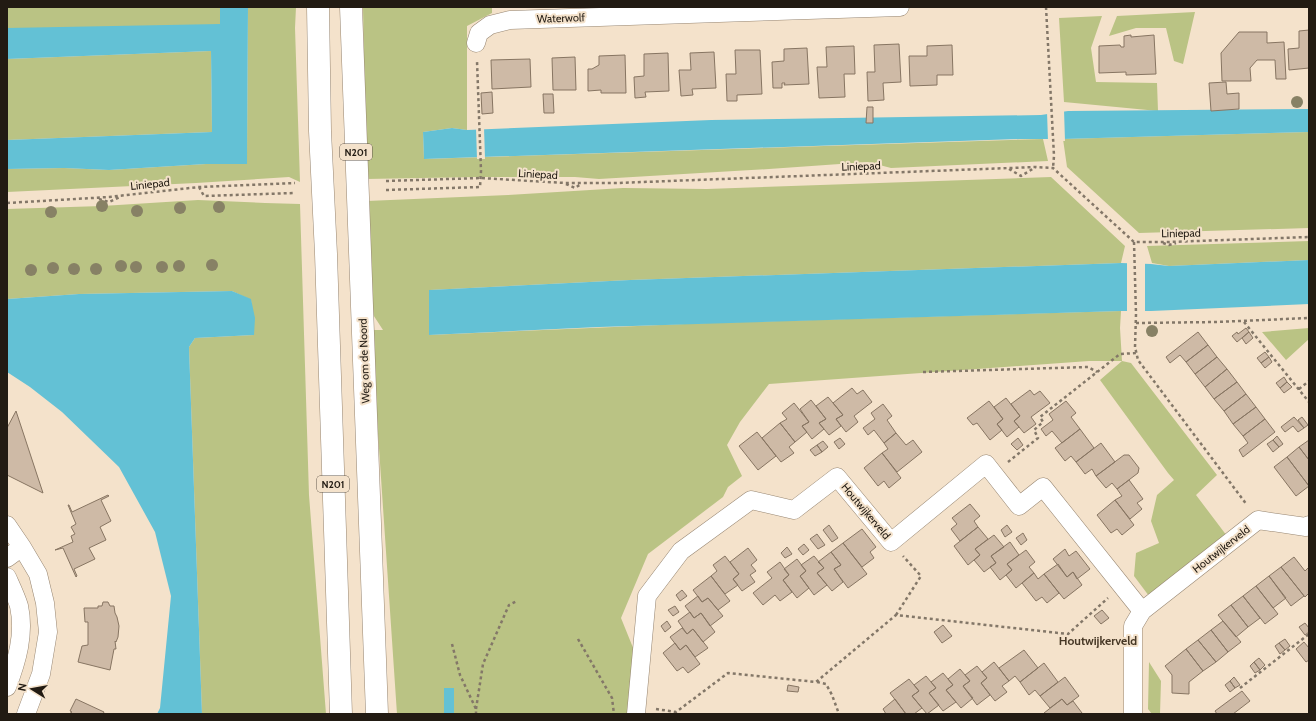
<svg xmlns="http://www.w3.org/2000/svg" width="1316" height="721" viewBox="0 0 1316 721" font-family="Cabin,sans-serif">
<style>
.green{fill:#bac384}
.water{fill:#63c1d5}
.pier{fill:#f4e2cb}
.building{fill:#cebaa6;stroke:#877562}
.lines{fill:none;stroke-linecap:round;stroke-linejoin:round}
.street-casing{stroke:#978672;stroke-width:19}
.highway-casing{stroke:#978672;stroke-width:23}
.path{stroke:#837768;stroke-width:2.5;stroke-dasharray:3 3;stroke-linecap:butt}
.street{stroke:#fff;stroke-width:18}
.highway{stroke:#fff;stroke-width:22}
.tree{fill:#878165}
.labels{text-anchor:middle;stroke-width:4;stroke-linejoin:round;paint-order:stroke}
.shield{fill:#f4e2cb;stroke:#61574a;stroke-width:1}
.shield-label{font-size:10px;font-weight:bold;fill:#221b13}
.street-label{font-size:11px;fill:#221b13;stroke:#f4e2cb}
.neighbourhood-label{font-size:12px;font-weight:bold;fill:#473826;stroke:#f4e2cb}
</style>
<rect width="100%" height="100%" fill="#f4e2cb"/>
<path class="green" d="M7 7H228L229 35 7 40Z
M248 7H296L295 28 300 182 289 177 196 183 7 192V169L64 168 109 170 206 164H226L247 155Z
M363 7H492V13L467 26V130L452 128 423 132 424 159 1043 139 1048 161 891 168 868 162 769 169 599 179 575 177H476L366 179Z
M1195 12 1183 64 1174 61 1166 28H1136L1109 36 1117 16Z
M1102 16 1091 48 1096 82 1157 83 1158 111 1064 102 1059 18Z
M211 51 212 132 7 140V59Z
M1309 132V228L1139 233 1067 167 1063 139Z
M1051 177 1125 246 1121 263 630 280 430 290 429 335 708 323 1121 311 1120 328 1122 361 1131 363 1217 475 1196 495 1227 536 1149 596 1134 576 1136 553 1159 543 1151 521 1157 495 1174 480 1168 473 1100 380 1122 361H1089L769 384 740 422 727 445 742 476 728 487 723 497 648 554 621 618 640 665 631 714H454V689L444 688V714H397L371 330H383L370 310 367 201 508 195 623 188 707 189Z
M198 200 265 203 300 204 309 495 326 714H202L189 347 195 338 254 335 251 300 232 291 79 294 7 299V209L102 206Z
M1309 241V260L1169 266 1152 263 1147 246Z
M1309 328V339L1286 360 1262 332Z
M1149 662 1161 681 1160 714H1152L1148 709Z"/>
<path class="water" d="M220 7H248L247 164H206L109 170 64 168 7 169V140L212 132 211 51 7 59V28L220 24Z
M1309 109V132L1063 139H1020L424 159 423 132 452 128 467 130 711 120 1041 115 1068 111Z
M1309 260V304L1151 311H1121L599 327 429 335V290L630 280 1121 263 1151 264 1169 266Z
M232 291 251 299 255 318 254 335 195 338 189 347 202 714H157L160 708 171 596 155 532 119 467 62 412 30 387 7 372V299L79 294Z
M444 688H454V714H444Z"/>
<path class="pier" d="M1064 110 1065 141H1048L1047 112Z
M484 127 485 159H477L476 128Z
M1127 261 1145 262V313H1127Z"/>
<path class="building" d="M1309 30V68L1289 70 1288 49 1299 48V31Z
M1239 32H1267V43L1284 42 1286 79H1276L1275 60H1257L1250 68 1251 81H1222L1221 53Z
M1131 35V37L1154 35 1156 74 1126 75V72L1099 73V46L1120 45 1121 47H1124V36Z
M899 44 901 82 883 83 884 100 868 101 867 72H875L874 45Z
M952 45 953 75H937V85L910 86 909 56H927V46Z
M854 46 855 74H844L845 97 819 98 817 67H827L826 47Z
M807 48 809 84 784 85 785 83H782V88H773L772 62 784 61V49Z
M735 50H760L762 94 737 95V101H727L726 74H736Z
M714 52 716 88 692 89 693 95 681 96 679 70H691L690 53Z
M668 53 669 91 645 92 646 97 635 98 634 77 644 76V54Z
M625 55 626 93H601V90L588 91V69H592L599 65V56Z
M575 57 576 90H553L552 58Z
M530 59 531 87 492 89 491 60Z
M1226 82 1227 94 1239 93V109L1211 111 1209 83Z
M492 92 493 113 482 114 481 93Z
M543 94H553L554 113H544Z
M867 107H873V123H866Z
M1246 328 1249 332 1237 342 1232 336 1237 332 1238 334Z
M1198 332 1208 345 1186 362 1180 355 1170 363 1166 357Z
M1249 332 1253 338 1246 344 1242 338Z
M1208 345 1217 357 1195 374 1186 362Z
M1265 352 1269 357 1261 363 1257 358Z
M1217 357 1227 369 1205 387 1195 374Z
M1269 357 1272 362 1265 368 1261 363Z
M1227 369 1237 382 1214 399 1205 387Z
M1284 377 1287 382 1280 388 1276 383Z
M1237 382 1246 394 1224 411 1214 399Z
M1287 382 1292 387 1284 393 1280 388Z
M852 388 857 394 863 390 872 402 854 416 858 422 846 432 836 419 843 415 833 403Z
M1030 390 1034 395 1040 391 1050 403 1031 417 1036 424 1024 433 1014 421 1020 416 1011 404Z
M1246 394 1256 407 1233 424 1224 411Z
M828 397 843 415 836 419 841 426 829 435 819 423 826 419 816 406Z
M1006 398 1020 416 1014 421 1019 427 1007 437 997 424 1003 419 994 407Z
M811 400 826 419 819 423 824 429 812 439 802 426 809 422 800 409Z
M989 401 1003 419 997 424 1002 430 990 440 977 423 973 425 967 418Z
M1066 401 1076 413 1071 417 1080 429 1062 443 1052 431 1046 436 1041 429 1053 420 1049 414Z
M794 403 809 422 802 426 807 432 795 442 780 423 787 419 782 413Z
M883 404 892 416 887 420 896 433 884 443 874 430 868 435 863 428 875 419 871 413Z
M1256 407 1265 419 1243 436 1233 424Z
M16 411 43 493 7 475V428Z
M1294 417 1304 428 1298 432 1293 426 1285 432 1281 427Z
M1302 417 1308 425 1304 428 1298 420Z
M1265 419 1275 432 1243 457 1239 450 1248 443 1243 436Z
M780 423 795 442 789 447 794 453 781 462 762 438Z
M1080 429 1094 448 1076 462 1071 456 1065 461 1055 448Z
M757 432 776 456 758 470 739 446Z
M896 433 906 445 913 440 922 452 897 472 882 453 888 449 884 443Z
M1277 436 1283 444 1279 447 1273 440Z
M840 438 845 444 839 449 834 442Z
M1018 438 1023 445 1017 450 1011 444Z
M1273 440 1279 447 1273 452 1267 444Z
M1309 440V460L1299 447Z
M823 441 828 447 822 452 817 445Z
M1101 443 1115 462 1096 476 1092 469 1085 474 1076 462Z
M817 445 822 452 815 456 810 450Z
M1299 447 1309 460V486L1287 457Z
M882 453 901 478 889 488 884 481 878 486 864 468Z
M1124 455H1129L1139 468 1138 473 1117 489 1112 483 1106 488 1096 476Z
M1287 457 1309 486 1296 496 1274 467Z
M1129 480 1143 499 1137 503 1142 509 1130 519 1115 500 1122 496 1117 489Z
M108 495 109 496 101 500 111 521 100 527 106 540 89 548 95 559 74 569 77 576 76 577 63 548 55 550 73 542 71 536 75 534 71 527 76 524 68 505H69L72 512Z
M1115 500 1134 525 1122 535 1117 529 1111 533 1097 515Z
M970 504 980 516 974 521 978 527 960 541 951 529 957 524 952 518Z
M829 525 838 538 832 542 823 530Z
M1007 525 1012 532 1005 537 1001 530Z
M978 527 988 539 975 549 980 555 968 565 954 546Z
M862 529 876 547 870 552 874 558 862 567 843 543Z
M1023 533 1027 540 1021 545 1016 538Z
M817 534 825 545 818 549 810 539Z
M994 535 1004 547 991 556 996 563 984 572 974 560 980 555 975 549Z
M1010 542 1019 555 1007 564 1012 570 1000 580 990 567 996 563 991 556Z
M843 543 867 574 848 588 834 569 841 565 831 552Z
M804 544 809 550 803 555 798 549Z
M787 547 792 554 785 558 781 553Z
M748 548 757 560 751 565 756 571 750 575 755 582 742 591 733 579 739 574 730 562Z
M1065 549 1069 556 1076 551 1090 569 1077 579 1073 572 1067 577 1053 559Z
M1026 550 1035 562 1029 567 1034 573 1016 588 1006 575 1012 570 1007 564Z
M831 552 841 565 834 569 843 582 832 591 817 573 824 568 818 562Z
M725 556 739 574 733 579 738 585 725 594 711 576 717 571 713 565Z
M814 556 824 568 817 573 827 585 814 595 800 576 806 571 801 565Z
M1294 557 1305 571 1309 567V593L1305 597 1281 567Z
M797 559 806 571 800 576 809 588 797 598 783 580 789 575 784 569Z
M780 562 789 575 783 580 792 592 780 601 775 595 763 605 753 593 772 578 767 572Z
M1058 564 1067 577 1073 572 1082 585 1064 599 1044 574Z
M1281 567 1304 596 1291 606 1269 576Z
M1034 573 1038 579 1044 574 1059 593 1047 603 1042 597 1036 601 1022 583Z
M711 576 730 601 718 610 708 598 702 602 693 590Z
M1269 576 1286 598 1273 608 1256 586Z
M1256 586 1278 614 1265 624 1243 596Z
M682 590 687 596 680 601 676 595Z
M698 596 702 602 708 598 723 616 710 626 701 613 694 618 685 606Z
M1243 596 1260 618 1248 627 1231 605Z
M103 602H108L110 606H114L115 613 117 617 119 626 118 637 116 642 115 641 116 649H114L110 670 78 662 82 646 88 645V622H85L84 608H98V606H102Z
M1231 605 1248 627 1236 637 1218 615Z
M675 606 679 612 673 616 668 610Z
M1102 610 1109 618 1101 624 1094 616Z
M690 612 694 618 701 613 715 632 703 642 693 629 687 634 678 621Z
M667 621 671 627 665 632 661 626Z
M1223 621 1241 642 1228 652 1211 630Z
M1305 623 1309 628V632L1305 635 1299 627Z
M943 625 952 636 942 643 934 632Z
M682 628 687 634 693 629 708 648 695 657 686 645 680 650 670 637Z
M1211 630 1228 652 1216 662 1198 640Z
M1285 639 1290 646 1285 650 1279 643Z
M1198 640 1216 662 1203 671 1186 649Z
M1304 642 1309 648V660L1306 662 1296 649Z
M675 643 680 650 686 645 700 664 688 673 683 667 677 671 663 653Z
M1279 643 1285 650 1280 654 1275 646Z
M1186 649 1203 671 1189 682V694L1172 693V675L1165 666Z
M1024 650 1038 668 1020 682 1015 676 1009 681 999 668Z
M1259 658 1265 665 1260 670 1254 662Z
M994 662 1009 681 1002 686 1007 692 995 701 981 683 987 678 982 672Z
M1254 662 1260 670 1255 673 1250 666Z
M1044 663 1058 682 1040 696 1035 690 1029 695 1020 682Z
M977 666 987 678 981 683 990 695 977 705 963 686 970 681 965 675Z
M960 669 970 681 963 686 973 698 961 708 946 690 953 685 948 679Z
M943 673 953 685 946 690 956 702 943 711 929 693 936 688 931 682Z
M926 676 936 688 929 693 939 705 927 714 912 696 919 691 914 685Z
M1065 677 1079 696 1067 705 1062 699 1050 708 1040 696Z
M1234 677 1240 685 1235 688 1230 681Z
M909 679 919 691 912 696 922 708 914 714H906L890 693Z
M1230 681 1235 688 1230 692 1225 685Z
M788 685 799 687 798 692 787 691Z
M1242 691 1250 701 1233 714H1217L1215 711Z
M76 699 104 712 103 714H69L72 712 70 711Z
M895 699 906 714H886L883 709Z
M1062 699 1067 705 1073 701 1082 713 1080 714H1044V713Z"/>
<g class="lines">
<g class="street-casing">
<path id="street" d="M476 43 479 33 490 25 510 20 900 7
M7 525 22 547 38 574 45 603 48 632 41 674 26 714
M7 558 22 547
M7 577C11 586 16 596 19 606 25 634 17 661 7 687
M636 714 647 596 681 551 751 500 794 510 837 477 891 542 986 464 1019 506 1043 487 1142 611 1258 520 1306 527 1309 525
M1133 714V626L1142 611"/>
</g>
<g class="highway-casing">
<path id="highway" d="M318 7 320 131 326 254 341 714
M351 7 377 714"/>
</g>
<path class="path" d="M1046 7 1054 156 1053 168
M1009 169 1021 176 1036 167
M386 181 481 178 565 183H617L1036 167 1053 168 1134 242H1169L1309 237
M566 184 575 188 581 184
M199 187 204 196 295 193
M386 190 480 187 481 171 477 61
M99 199 109 202 120 197
M7 203 109 197 199 187 295 183
M1134 242 1136 314 1135 347 1138 360 1247 505
M1163 243 1169 245 1176 243
M1244 322 1309 402
M1136 323 1216 322 1309 318
M923 372 1088 367 1097 372
M1299 389 1309 381
M1008 462 1038 438 1034 430 1043 422 1040 417 1120 354 1136 353
M896 615 921 576 903 556
M578 639 612 698 614 714
M452 644 460 675 476 709V714
M817 682 826 684 832 695 839 714
M1240 688 1309 634
M476 709 483 664 509 605 517 601
M656 709 676 712 728 673 816 682 896 615 1068 634 1108 598"/>
<use href="#street" class="street"/>
<use href="#highway" class="highway"/>
</g>
<g class="tree">
<circle cx="1297" cy="102" r="6"/>
<circle cx="102" cy="206" r="6"/>
<circle cx="219" cy="207" r="6"/>
<circle cx="180" cy="208" r="6"/>
<circle cx="137" cy="211" r="6"/>
<circle cx="51" cy="212" r="6"/>
<circle cx="212" cy="265" r="6"/>
<circle cx="121" cy="266" r="6"/>
<circle cx="179" cy="266" r="6"/>
<circle cx="136" cy="267" r="6"/>
<circle cx="162" cy="267" r="6"/>
<circle cx="53" cy="268" r="6"/>
<circle cx="74" cy="269" r="6"/>
<circle cx="96" cy="269" r="6"/>
<circle cx="31" cy="270" r="6"/>
<circle cx="1152" cy="331" r="6"/>
</g>
<g class="labels">
<g class="shield">
<rect x="340" y="144" width="32" height="16" rx="3"/>
<rect x="317" y="476" width="32" height="16" rx="3"/>
</g>
<g class="shield-label">
<text x="356" y="156">N201</text>
<text x="333" y="488">N201</text>
</g>
<g class="street-label">
<text transform="translate(561 18) rotate(-2)" y="4">Waterwolf</text>
<text transform="translate(861 166) rotate(-2)" y="4">Liniepad</text>
<text transform="translate(538 174) rotate(3)" y="4">Liniepad</text>
<text transform="translate(150 184) rotate(-6)" y="4">Liniepad</text>
<text transform="translate(1181 233) rotate(-1)" y="4">Liniepad</text>
<text transform="translate(364 361) rotate(-92)" y="4">Weg om de Noord</text>
<text transform="translate(866 511) rotate(50)" y="4">Houtwijkerveld</text>
<text transform="translate(1221 549) rotate(-38)" y="4">Houtwijkerveld</text>
</g>
<g class="neighbourhood-label">
<text x="1098" y="645">Houtwijkerveld</text>
</g>
</g>
<rect width="1316" height="721" fill="none" stroke="#221b13" stroke-width="16"/>
<g transform="translate(32 689) rotate(281)" stroke="#f4e2cb" stroke-width="3" paint-order="stroke">
<path d="M0-3L7 15L0 10L-7 15Z" fill="#221b13"/>
<text y="-6" font-size="11" font-weight="bold" text-anchor="middle" fill="#221b13">N</text>
</g>
</svg>
